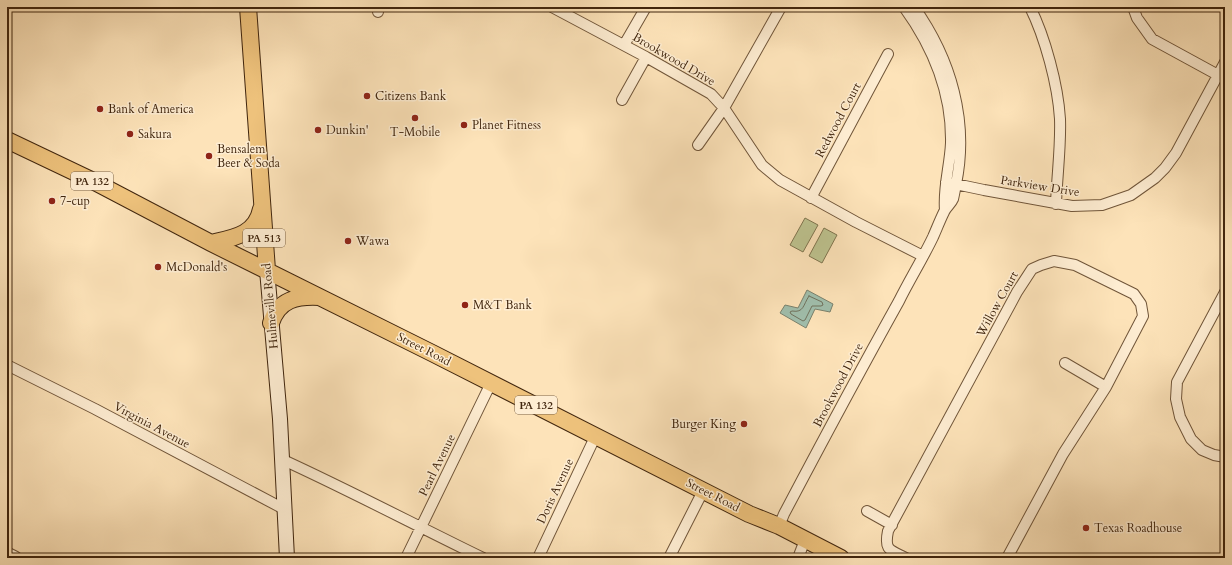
<svg xmlns="http://www.w3.org/2000/svg" width="1232" height="565" viewBox="0 0 1232 565" font-family="Cardo,serif">
<style>
.green{fill:#bec490;stroke:#80754f}
.water{fill:#a0beac;stroke:#7a816d}
.lines{fill:none;stroke-linecap:round;stroke-linejoin:round}
.shore{stroke:#70725d;stroke-width:1}
.minor-casing{stroke:#705539;stroke-width:12}
.tertiary-casing{stroke:#705539;stroke-width:15}
.secondary-casing{stroke:#41260e;stroke-width:16}
.primary-casing{stroke:#41260e;stroke-width:18}
.minor{stroke:#feedd2;stroke-width:10}
.tertiary{stroke:#feedd2;stroke-width:13}
.secondary{stroke:#feedd2;stroke-width:14}
.primary{stroke:#eec27c;stroke-width:16}
.poi-dot{fill:#8f2418;stroke:#feedd2;stroke-width:1.5}
.labels{text-anchor:middle;stroke-width:3;stroke-linejoin:round;paint-order:stroke}
.shield{fill:#feedd2;stroke:#7a6249;stroke-width:1}
.shield-label{font-size:11px;font-weight:bold;fill:#41260e}
.street-label{font-size:12px;fill:#41260e;stroke:#feedd2}
.poi-label{font-size:12px;fill:#41260e;stroke:#feedd2;text-anchor:start}
</style>
<rect width="100%" height="100%" fill="#fde3b9"/>
<filter id="stains"><feTurbulence type="fractalNoise" baseFrequency=".005" numOctaves="4"/><feColorMatrix values="0 0 0 0 .2 0 0 0 0 .09 0 0 0 0 .02 0 0 0 .5 -.17"/></filter>
<radialGradient id="worn" r=".72"><stop offset=".6" stop-color="#630" stop-opacity="0"/><stop offset="1" stop-color="#630" stop-opacity=".3"/></radialGradient>
<path class="green" d="M805 218 818 225 803 252 790 245Z
M824 228 837 235 822 263 809 256Z"/>
<path class="water" d="M807 290 833 304 830 312 815 309 806 328 780 313 785 305 798 308Z"/>
<g class="lines">
<path class="shore" d="M809 296 822 302 823 305 821 306H812L805 320 803 321 791 314 790 312 792 311C804 313 803 305 809 296Z"/>
<g class="minor-casing">
<path id="minor" d="M378 7V12
M552 7 646 57 711 94 724 108 762 165 780 180 856 222 923 256
M904 7C933 47 952 93 951 143 950 166 943 187 945 210
M1030 7C1045 37 1058 85 1060 119 1061 147 1057 175 1056 204
M1133 7 1137 18 1152 39 1218 75
M624 45 646 7
M622 100 646 57
M698 145 724 108 781 7
M946 182 984 190 1072 206 1102 205 1131 195 1155 178 1165 168 1176 153 1225 62
M811 198 888 54
M1225 292 1177 382 1176 399 1180 417 1191 439 1202 450 1214 455 1225 457
M1065 363 1106 387
M7 365 95 409 284 509
M281 459C349 490 415 525 483 558
M867 511 892 525
M779 526 784 514C822 442 860 371 899 301 910 279 923 258 933 237 937 228 940 220 944 212 946 207 951 204 953 199 954 195 955 189 956 184 969 121 951 59 914 7
M406 558 491 383
M538 558 596 435
M669 558 703 491
M798 558 805 540
M906 558C890 550 884 551 888 531L1017 292 1032 269 1041 265 1054 261 1075 265 1134 294 1141 304 1143 316 1106 387 1063 454 1007 558"/>
</g>
<g class="tertiary-casing">
<path id="tertiary" d="M7 554 15 558"/>
</g>
<g class="secondary-casing">
<path id="secondary" d="M267 270 280 419 287 558"/>
</g>
<g class="primary-casing">
<path id="primary" d="M248 7 267 270
M7 140 91 180 211 243 432 353 749 514 779 526 841 558
M211 243C233 238 256 235 261 209
M271 323C279 299 297 296 319 297"/>
</g>
<use href="#minor" class="minor"/>
<use href="#tertiary" class="tertiary"/>
<use href="#secondary" class="secondary"/>
<use href="#primary" class="primary"/>
</g>
<g class="poi-dot">
<circle cx="367" cy="96" r="4"/>
<circle cx="100" cy="109" r="4"/>
<circle cx="415" cy="118" r="4"/>
<circle cx="464" cy="125" r="4"/>
<circle cx="318" cy="130" r="4"/>
<circle cx="130" cy="134" r="4"/>
<circle cx="209" cy="156" r="4"/>
<circle cx="52" cy="201" r="4"/>
<circle cx="348" cy="241" r="4"/>
<circle cx="158" cy="267" r="4"/>
<circle cx="465" cy="305" r="4"/>
<circle cx="744" cy="424" r="4"/>
<circle cx="1086" cy="528" r="4"/>
</g>
<g class="labels">
<g class="shield">
<rect x="71" y="172" width="42" height="18" rx="3"/>
<rect x="243" y="229" width="42" height="18" rx="3"/>
<rect x="515" y="396" width="42" height="18" rx="3"/>
</g>
<g class="shield-label">
<text x="92" y="185">PA 132</text>
<text x="264" y="242">PA 513</text>
<text x="536" y="409">PA 132</text>
</g>
<g class="street-label">
<text transform="translate(674 59) rotate(30)" y="4">Brookwood Drive</text>
<text transform="translate(838 120) rotate(-62)" y="4">Redwood Court</text>
<text transform="translate(1040 186) rotate(9)" y="4">Parkview Drive</text>
<text transform="translate(997 304) rotate(-61)" y="4">Willow Court</text>
<text transform="translate(270 306) rotate(-95)" y="4">Hulmeville Road</text>
<text transform="translate(424 349) rotate(27)" y="4">Street Road</text>
<text transform="translate(838 385) rotate(-62)" y="4">Brookwood Drive</text>
<text transform="translate(152 425) rotate(28)" y="4">Virginia Avenue</text>
<text transform="translate(437 465) rotate(-64)" y="4">Pearl Avenue</text>
<text transform="translate(555 491) rotate(-65)" y="4">Doris Avenue</text>
<text transform="translate(713 495) rotate(27)" y="4">Street Road</text>
</g>
<g class="poi-label">
<text x="375" y="100">Citizens Bank</text>
<text x="108" y="113">Bank of America</text>
<text x="472" y="129">Planet Fitness</text>
<text x="326" y="134">Dunkin'</text>
<text x="415" y="136" text-anchor="middle">T-Mobile</text>
<text x="138" y="138">Sakura</text>
<text x="217" y="153">Bensalem<tspan x="217" dy="14">Beer &amp; Soda</tspan></text>
<text x="60" y="205">7-cup</text>
<text x="356" y="245">Wawa</text>
<text x="166" y="271">McDonald's</text>
<text x="473" y="309">M&amp;T Bank</text>
<text x="736" y="428" text-anchor="end">Burger King</text>
<text x="1094" y="532">Texas Roadhouse</text>
</g>
</g>
<rect width="1232" height="565" fill="none" stroke="#fde3b9" stroke-width="24"/>
<rect x="8" y="8" width="1216" height="549" fill="none" stroke="#41260e" stroke-width="2"/>
<rect x="12" y="12" width="1208" height="541" fill="none" stroke="#41260e"/>
<rect width="100%" height="100%" filter="url(#stains)"/>
<rect width="100%" height="100%" fill="url(#worn)"/>
</svg>
